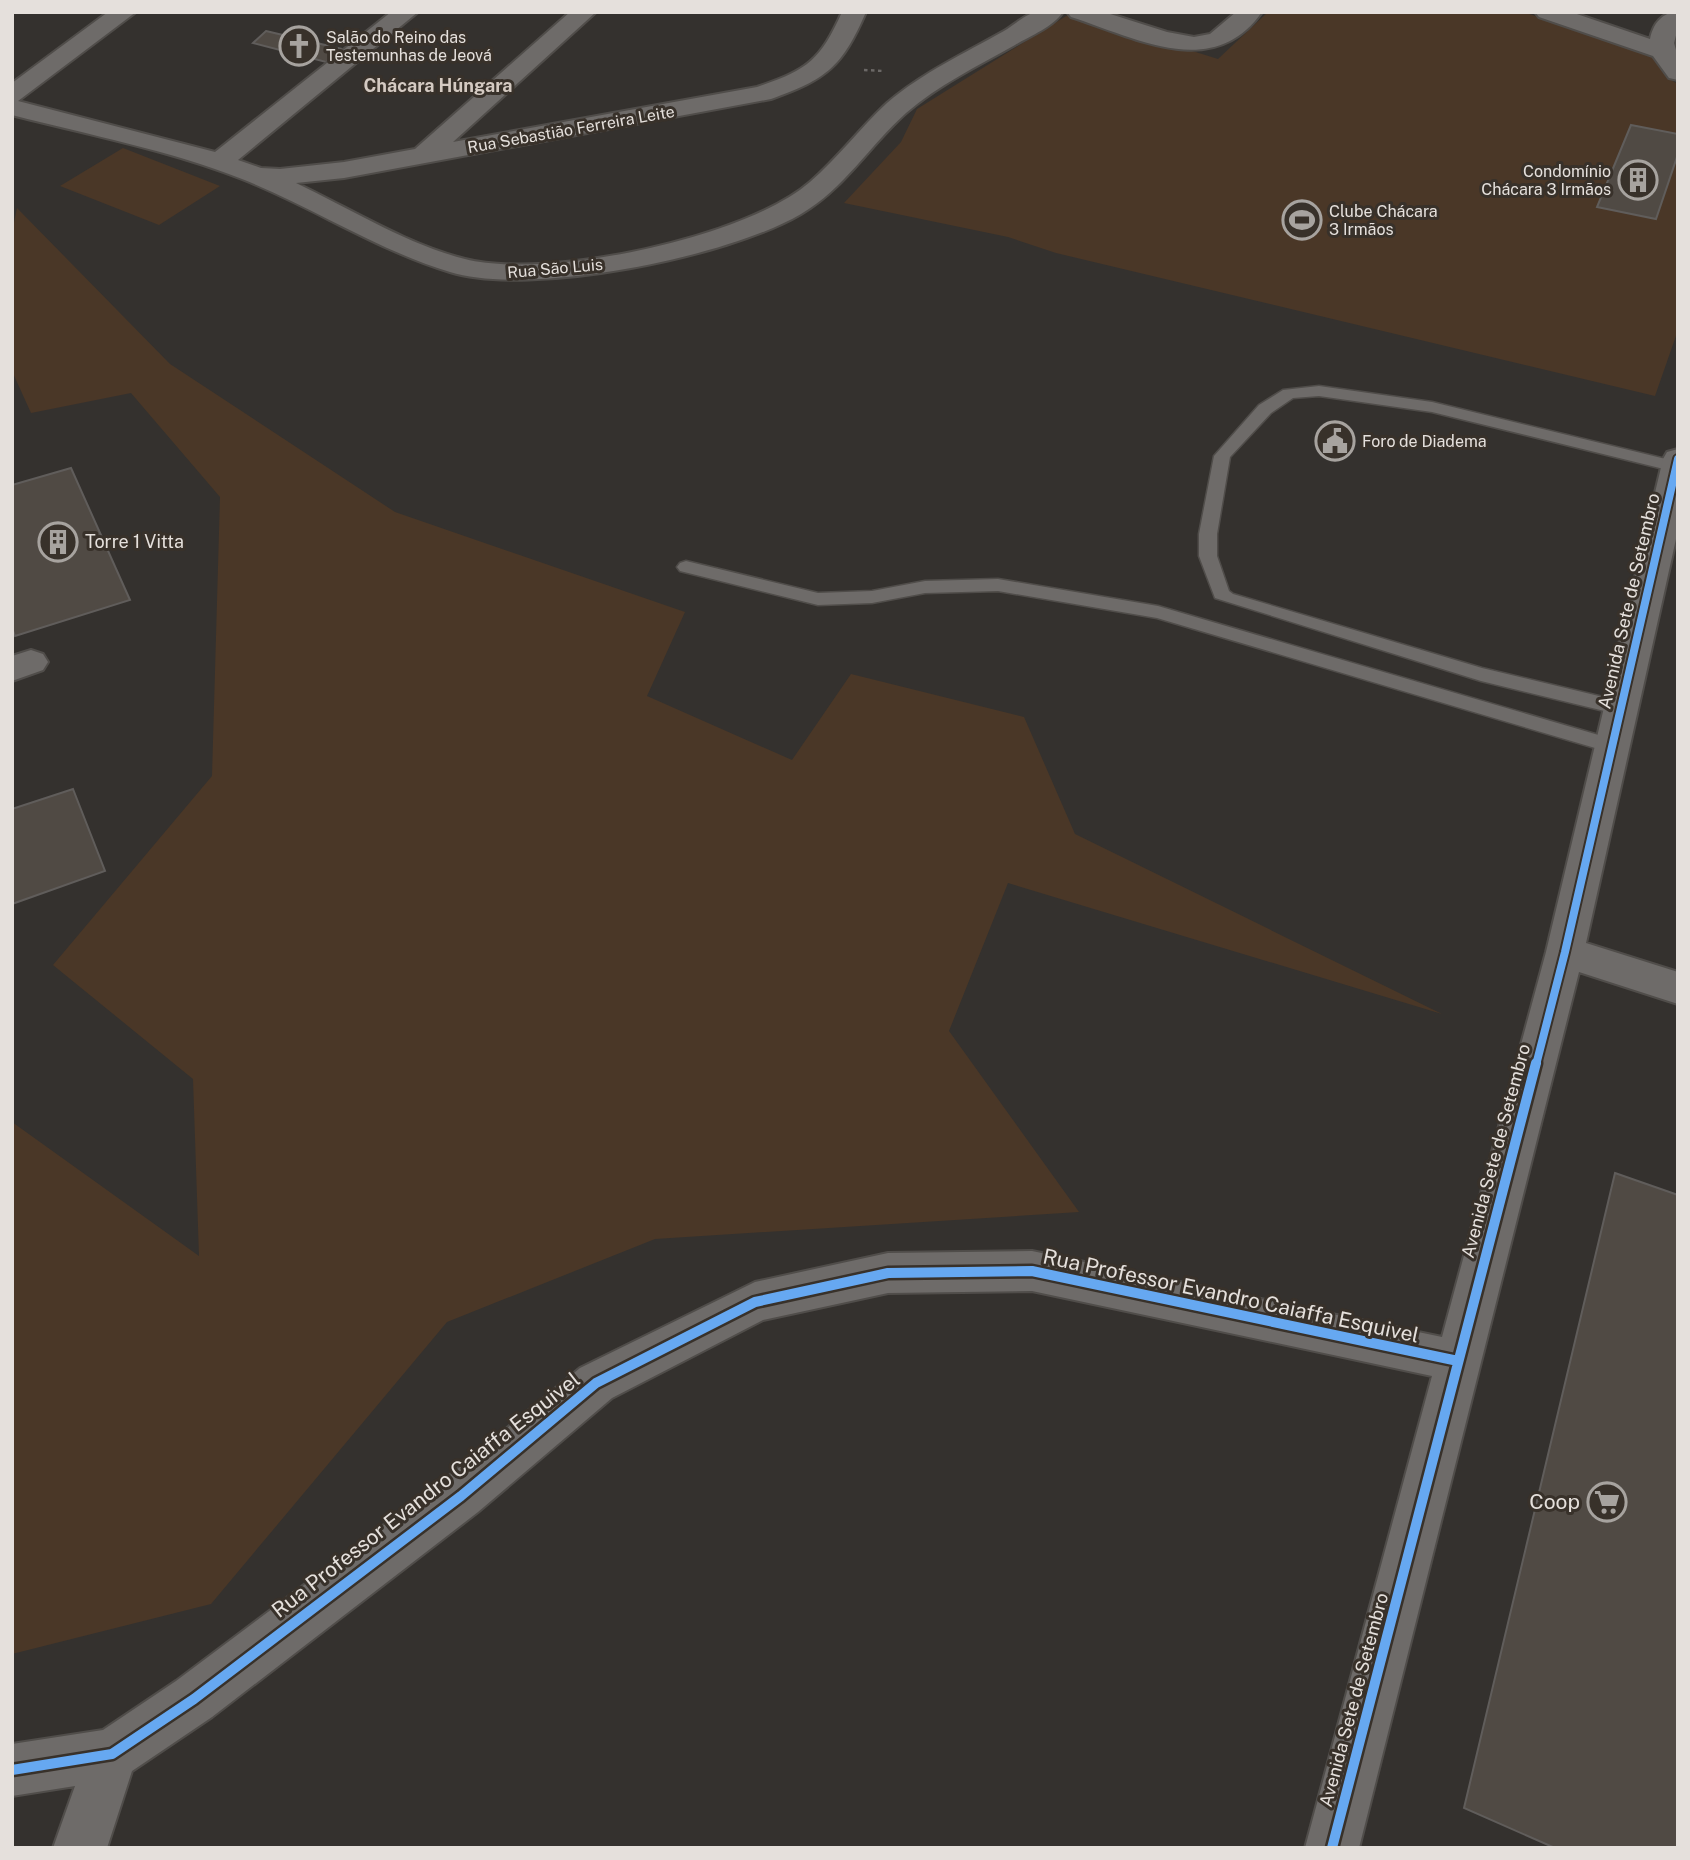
<svg xmlns="http://www.w3.org/2000/svg" width="1690" height="1860" viewBox="0 0 1690 1860" font-family="'Public Sans',sans-serif">
<style>
.green{fill:#4a3727}
.building{fill:#504a44;stroke:#605d5b;stroke-width:2}
.lines{fill:none;stroke-linecap:round;stroke-linejoin:round}
.lane-casing{stroke:#504d4a;stroke-width:3}
.street-casing{stroke:#504d4a;stroke-width:4}
.path{stroke:#6b6866;stroke-width:2.5;stroke-dasharray:3.5 3.5;stroke-linecap:butt}
.lane{fill:#6e6b69;fill-rule:evenodd}
.street{fill:#6e6b69;fill-rule:evenodd}
.cycleway-far1-casing{stroke:#38312a;stroke-width:12}
.cycleway-casing{stroke:#38312a;stroke-width:15}
.cycleway-far1{stroke:#66a8f1;stroke-width:8}
.cycleway{stroke:#66a8f1;stroke-width:10}
.labels{text-anchor:middle;stroke-width:6;stroke-linejoin:round;paint-order:stroke}
.far-poi-label{font-size:16px;fill:#e5e0dc;stroke:#38312a;text-anchor:start}
.far-street-label{font-size:16px;fill:#e5e0dc;stroke:#38312a}
.far-quarter-label{font-size:18px;font-weight:bold;fill:#d4cac2;stroke:#38312a}
.poi-label{font-size:18px;fill:#e5e0dc;stroke:#38312a;text-anchor:start}
.street-label{font-size:18px;fill:#e5e0dc;stroke:#38312a}
.near-street-label{font-size:21px;fill:#e5e0dc;stroke:#38312a}
.near-poi-label{font-size:21px;fill:#e5e0dc;stroke:#38312a;text-anchor:end}
</style>
<rect width="100%" height="100%" fill="#34312e"/>
<path class="green" d="M1268 12H1523L1650 54 1669 79 1678 84V330L1655 396 1056 253 1008 237 844 203 901 142 917 109 1071 13 1218 59Z
M123 148 220 186 159 225 60 186Z
M17 208 170 364 395 512 685 612 647 696 792 760 851 674 1024 717 1075 834 1442 1014 1008 883 949 1031 1079 1212 655 1239 447 1322 211 1604 12 1654V1122L199 1256 193 1079 53 965 212 776 220 497 131 393 31 413 12 371V232Z"/>
<path class="building" d="M266 31 346 50 326 62 253 43Z
M1631 125 1678 134V154L1656 219 1597 207Z
M71 468 130 600 15 636 12 628V485Z
M73 789 105 871 12 904V809Z
M1615 1173 1678 1195V1848H1555L1464 1808Z"/>
<g class="lines">
<g class="lane-casing">
<path id="lane" d="M1319 386 1432 402 1678 462 1676 472 1432 412 1319 396 1293 398 1271 413 1230 457 1217 534V556L1229 591 1233 594 1482 668 1628 703 1631 708 1628 713 1621 715 1481 681 1215 598 1199 556V534L1214 456 1259 405 1283 390Z
M686 561 818 593 872 591 925 581 998 579 1158 606 1619 741 1622 746 1619 751 1612 753 1157 618 998 591 925 593 872 603 818 605 680 571 677 567 680 563Z"/>
</g>
<g class="street-casing">
<path id="street" d="M108 12H136L18 101 215 152 391 12H418L238 160 261 168 280 169 344 162 415 149 570 12H596L453 142 757 87C807 70 820 61 842 12H866C842 67 827 79 771 99L344 178 296 183C351 209 406 244 465 259 547 280 746 238 810 182 838 158 860 128 887 103 922 73 965 53 1004 31 1014 25 1026 14 1036 12 1044 11 1054 12 1063 12 1053 27 1030 36 1015 45 978 66 938 85 906 113 870 145 844 189 801 214 728 257 531 297 450 272 377 250 313 207 242 179 169 150 89 135 12 115V83Z
M1067 12H1104L1167 32 1194 37 1210 34 1236 12H1262C1213 82 1134 37 1071 17Z
M1535 12H1571L1650 39C1653 24 1662 12 1678 12V28L1674 43 1678 57V80L1669 78 1653 56 1539 17Z
M1678 449V530L1586 943 1678 972V1004L1579 972 1359 1848H1305L1432 1376 1032 1291 888 1293 763 1320 612 1398 478 1512 212 1717 132 1771 107 1848H53L75 1786 12 1796V1744L103 1730 176 1681 444 1480 580 1368 755 1282 888 1253 1032 1251 1442 1337 1546 952 1663 459 1667 452Z
M31 650 43 654 48 662 43 670 12 681V656Z"/>
</g>
<path class="path" d="M864 70 884 71"/>
<use href="#lane" class="lane"/>
<use href="#street" class="street"/>
<g class="cycleway-far1-casing">
<path id="cycleway-far1" d="M1536 1065 1565 952 1678 459"/>
</g>
<g class="cycleway-casing">
<path id="cycleway" d="M12 1770 112 1754 194 1699 461 1496 596 1383 755 1302 888 1273 1032 1271 1458 1361
M1332 1848 1536 1063"/>
</g>
<use href="#cycleway-far1" class="cycleway-far1"/>
<use href="#cycleway" class="cycleway"/>
</g>
<defs>
<g id="church-ring" transform="scale(2.0125)"><circle r="9.5" fill="#38312a" stroke="#a7a39f" stroke-width="1.5"/><path d="M-1.2-6h2.4v3.5h3.3v2.4h-3.3V6h-2.4V-.1h-3.3v-2.4h3.3Z" fill="#a7a39f"/></g>
<g id="building-ring" transform="scale(2.0125)"><circle r="9.5" fill="#38312a" stroke="#a7a39f" stroke-width="1.5"/><path d="M-4-6H4V6H1V3H-1V6H-4ZM-2.5-4.3h1.7v1.8h-1.7ZM.8-4.3h1.7v1.8H.8ZM-2.5-1h1.7V.8h-1.7ZM.8-1h1.7V.8H.8Z" fill="#a7a39f"/></g>
<g id="stadium-ring" transform="scale(2.0125)"><circle r="9.5" fill="#38312a" stroke="#a7a39f" stroke-width="1.5"/><path d="M0-5a6.5 5 0 1 0 0 10a6.5 5 0 1 0 0-10ZM-3.5-1.8h7v3.6h-7Z" fill="#a7a39f"/></g>
<g id="civic-ring" transform="scale(2.0125)"><circle r="9.5" fill="#38312a" stroke="#a7a39f" stroke-width="1.5"/><path d="M-.6-6.5H3V-4.5H.6V-3L4-1V1h2V6H-6V1h2V-1L-.6-3ZM-1.2 2.5V6h2.4V2.5Z" fill="#a7a39f"/></g>
<g id="supermarket-ring" transform="scale(2.0125)"><circle r="9.5" fill="#38312a" stroke="#a7a39f" stroke-width="1.5"/><path d="M-6-5.5h2.5l.6 2H6L4.5 2H-2.5L-4.4-4H-6ZM-1.5 3.2a1.3 1.3 0 1 0 .1 0ZM3 3.2a1.3 1.3 0 1 0 .1 0Z" fill="#a7a39f"/></g>
</defs>
<g fill-rule="evenodd">
<use href="#church-ring" x="299" y="46"/>
<use href="#building-ring" x="1638" y="180"/>
<use href="#stadium-ring" x="1302" y="220"/>
<use href="#civic-ring" x="1335" y="441"/>
<use href="#building-ring" x="58" y="542"/>
<use href="#supermarket-ring" x="1607" y="1502"/>
</g>
<g class="labels">
<g class="far-poi-label">
<text x="326" y="43">Salão do Reino das<tspan x="326" dy="18">Testemunhas de Jeová</tspan></text>
<text x="1611" y="177" text-anchor="end">Condomínio<tspan x="1611" dy="18">Chácara 3 Irmãos</tspan></text>
<text x="1329" y="217">Clube Chácara<tspan x="1329" dy="18">3 Irmãos</tspan></text>
<text x="1362" y="447">Foro de Diadema</text>
</g>
<g class="far-street-label">
<text transform="translate(571 129) rotate(-10)" y="6">Rua Sebastião Ferreira Leite</text>
<text transform="translate(555 268) rotate(-5)" y="6">Rua São Luis</text>
</g>
<g class="far-quarter-label">
<text x="438" y="92">Chácara Húngara</text>
</g>
<g class="poi-label">
<text x="85" y="548">Torre 1 Vitta</text>
</g>
<g class="street-label">
<text transform="translate(1629 601) rotate(-77)" y="6">Avenida Sete de Setembro</text>
<text transform="translate(1496 1151) rotate(-75)" y="6">Avenida Sete de Setembro</text>
<text transform="translate(1354 1700) rotate(-75)" y="6">Avenida Sete de Setembro</text>
</g>
<g class="near-street-label">
<text transform="translate(1231 1296) rotate(12)" y="7">Rua Professor Evandro Caiaffa Esquivel</text>
<text transform="translate(426 1495) rotate(-38)" y="7">Rua Professor Evandro Caiaffa Esquivel</text>
</g>
<g class="near-poi-label">
<text x="1580" y="1509">Coop</text>
</g>
</g>
<rect width="1690" height="1860" fill="none" stroke="#e5e0dc" stroke-width="28"/>
</svg>
